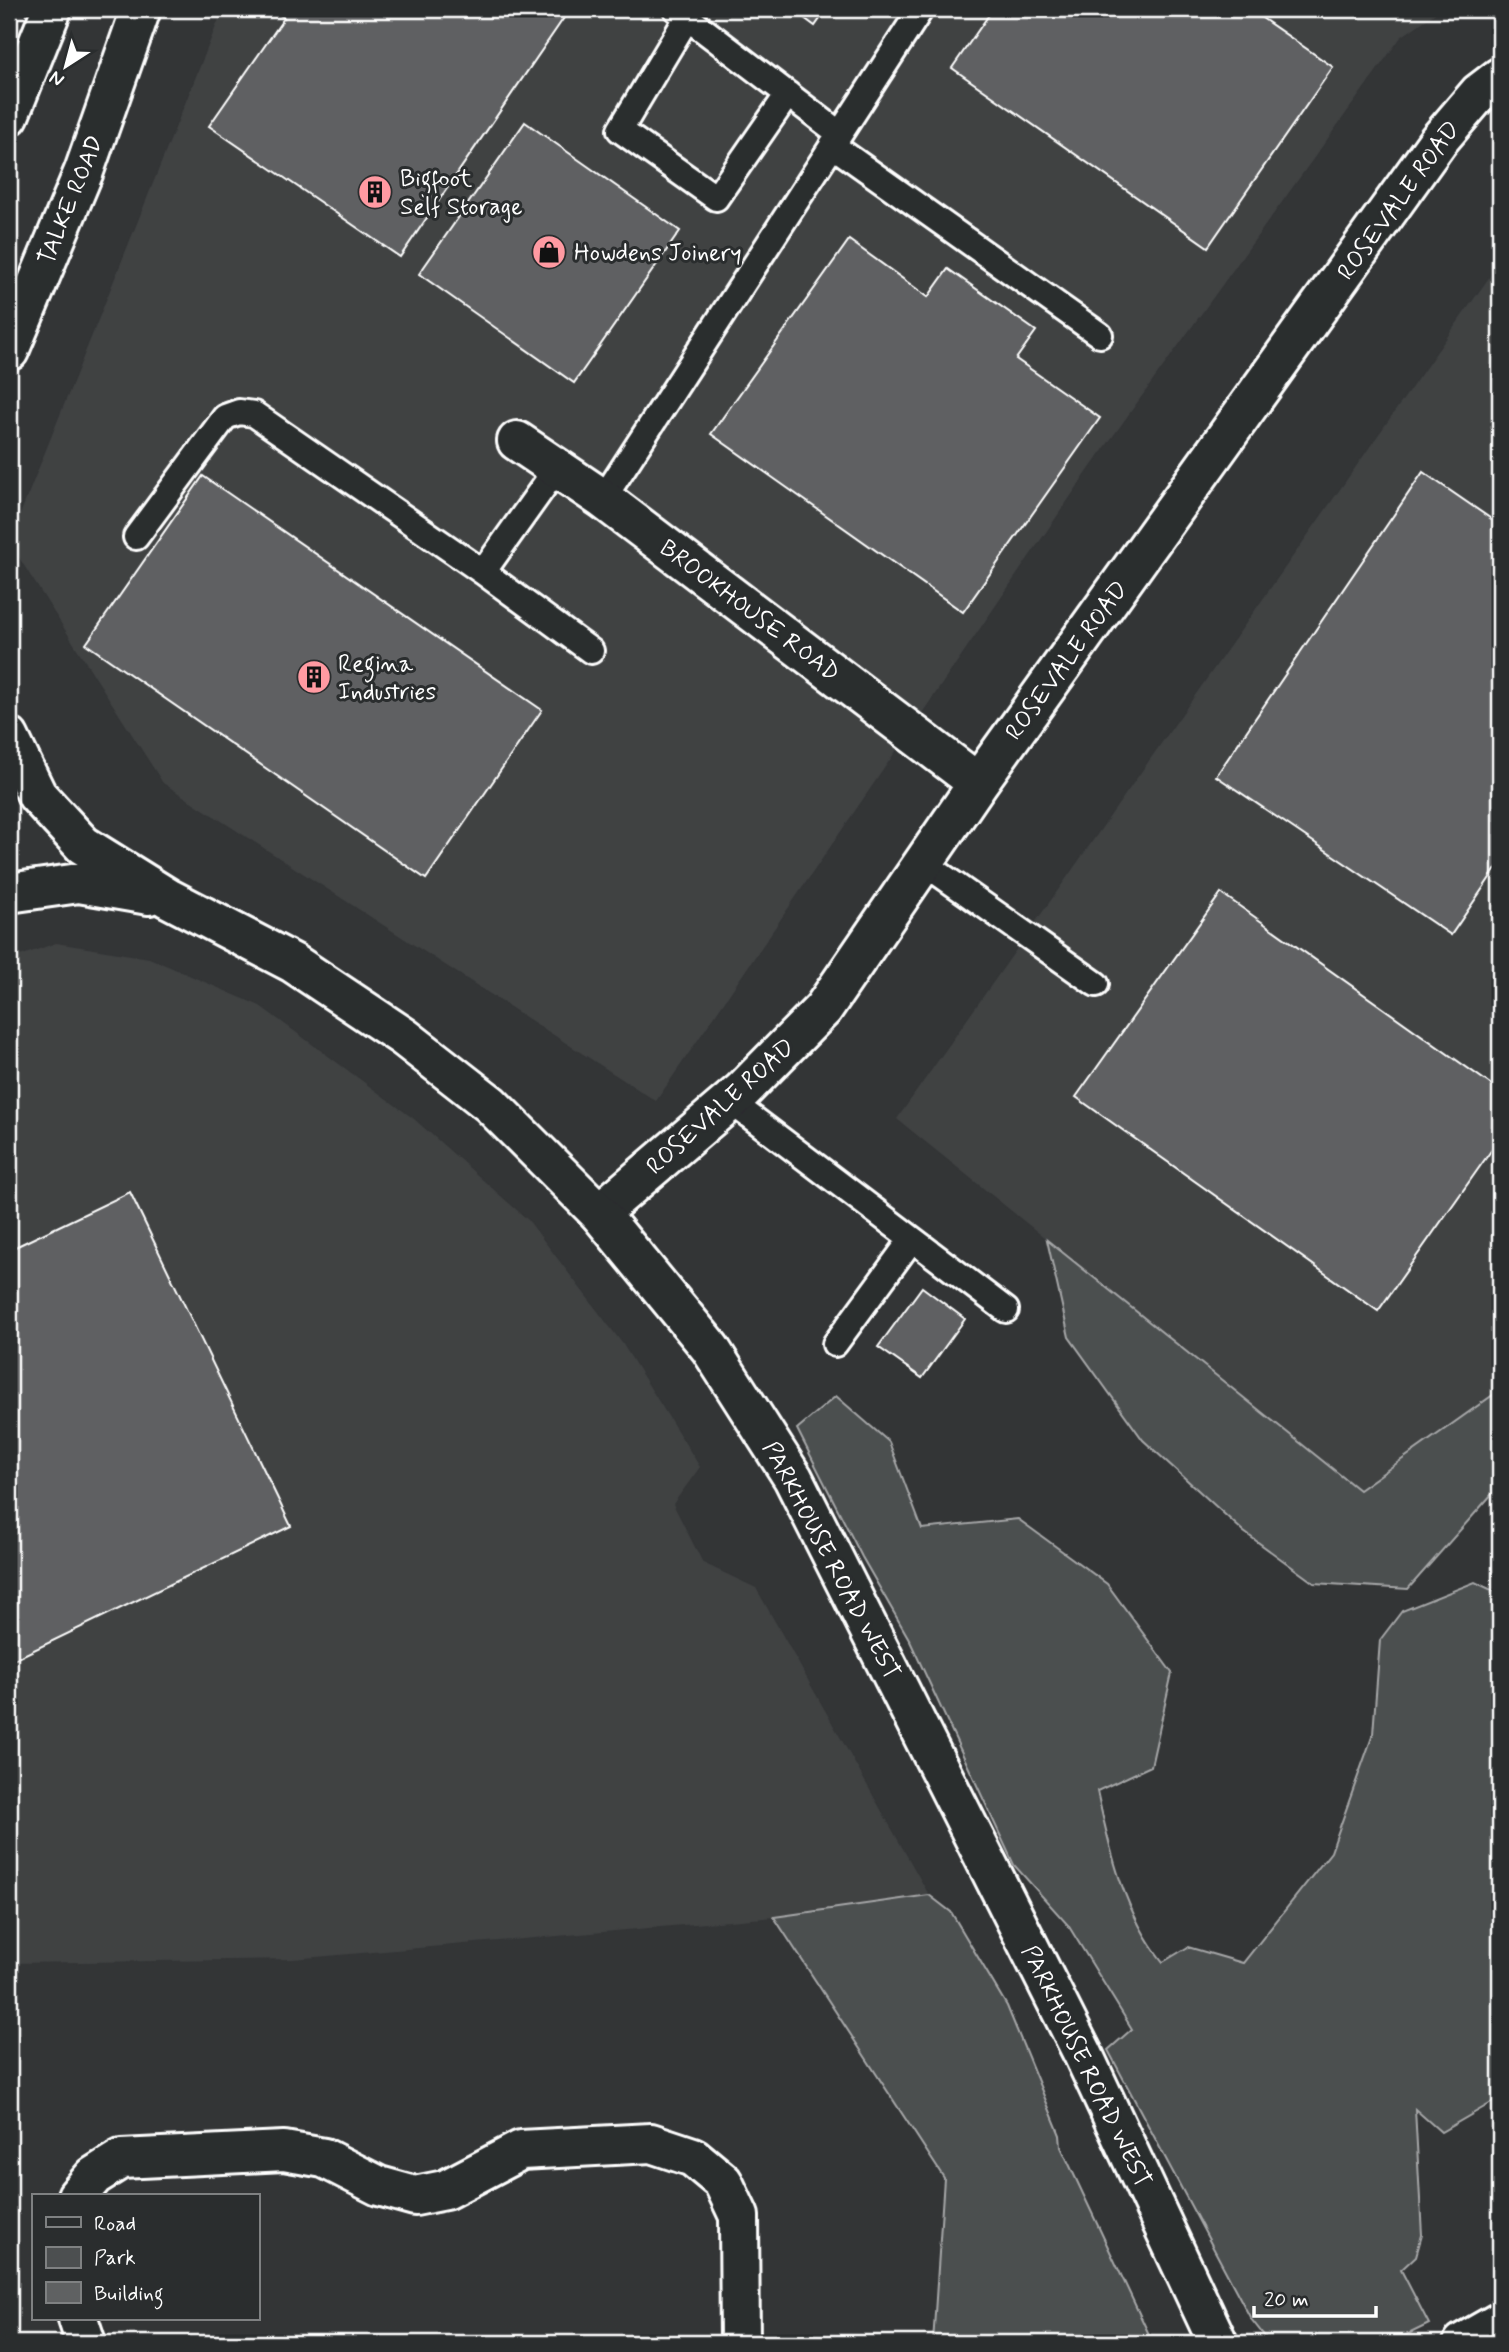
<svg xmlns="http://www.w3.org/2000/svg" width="1509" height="2352" viewBox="0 0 1509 2352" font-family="Mynerve,sans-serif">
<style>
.built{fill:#404243}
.green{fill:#4c4f50;stroke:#a6a7a8;stroke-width:2}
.building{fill:#5f6162;stroke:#fff;stroke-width:2}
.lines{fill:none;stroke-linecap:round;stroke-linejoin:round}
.service-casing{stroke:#fff;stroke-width:30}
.minor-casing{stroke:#fff;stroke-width:44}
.tertiary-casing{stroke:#fff;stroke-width:44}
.trunk-casing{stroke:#fff;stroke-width:44}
.service{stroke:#2a2d2e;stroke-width:24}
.minor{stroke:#2a2d2e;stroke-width:38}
.tertiary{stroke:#2a2d2e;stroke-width:38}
.trunk{stroke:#2a2d2e;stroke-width:38}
.labels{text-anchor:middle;stroke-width:6;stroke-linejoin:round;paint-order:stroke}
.poi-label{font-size:24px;fill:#fff;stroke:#2a2d2e;text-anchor:start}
.street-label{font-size:24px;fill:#fff;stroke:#2a2d2e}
</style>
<rect width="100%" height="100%" fill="#333536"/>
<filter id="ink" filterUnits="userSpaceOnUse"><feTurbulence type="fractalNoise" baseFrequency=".0143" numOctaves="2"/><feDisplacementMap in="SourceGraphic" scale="14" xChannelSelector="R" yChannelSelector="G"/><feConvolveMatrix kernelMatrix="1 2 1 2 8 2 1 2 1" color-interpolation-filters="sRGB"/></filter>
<g filter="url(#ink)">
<path class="built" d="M223 9H1441L1401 37 1090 468 656 1101 163 783 9 542Z
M1500 262V1390L1359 1490 897 1119Z
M56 943 149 958 260 1006 414 1119 528 1220 622 1343 700 1467 673 1504 703 1563 756 1588 929 1895 774 1917 293 1959 9 1963V960Z"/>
<path class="green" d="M1047 1240 1359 1490 1500 1390V1485L1408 1589 1314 1583 1244 1532 1143 1440 1069 1337Z
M836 1396 889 1442 922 1529 1018 1519 1107 1584 1172 1673 1151 1766 1097 1791C1110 1851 1124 1913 1163 1962L1188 1947 1243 1963 1331 1852 1373 1734 1380 1640 1402 1611 1475 1582 1500 1594V2098L1441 2132 1415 2109 1422 2235 1416 2256 1401 2270 1429 2324 1390 2343H1270L1251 2319 1108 2050 1132 2029 1068 1925 1014 1865 909 1639 862 1557 797 1429Z
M929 1895 951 1912 1007 2006 1060 2135 1061 2147 1153 2343H933L944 2178 774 1917Z"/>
<path class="building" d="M271 9H570L400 257 209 126 284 18Z
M792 9H827L815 26Z
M993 9H1249L1333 67 1208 247 952 68Z
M525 122 680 231 574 383 419 274Z
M849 240 928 297 948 269 1036 331 1016 359 1100 418 963 612 711 434Z
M1423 472 1500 525V863L1451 935 1216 776Z
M203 476 542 710 426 879 86 644Z
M1221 893 1500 1091V1138L1378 1311 1076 1097Z
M130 1192 291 1526 9 1662V1250Z
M922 1287 965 1319 922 1378 878 1347Z"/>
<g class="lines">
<g class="service-casing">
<path id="service" d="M676 9 840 134
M687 18 620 130 716 198 788 94
M832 145 1100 335
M603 499 921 9
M136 537 225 417 239 412 254 414 483 572 591 651
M483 572 557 468
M924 863 1096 984
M730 1101 1006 1310
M835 1344 912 1239"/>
</g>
<g class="minor-casing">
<path id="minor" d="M517 441 603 499 978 783
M599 1213 742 1091 823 1009 978 783 1438 141 1479 93 1500 77
M77 2196 94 2176 121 2159 284 2151 324 2158 379 2186 415 2196 445 2190 521 2150 651 2143 693 2157 723 2182 739 2216 740 2343
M78 2319 86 2343"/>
</g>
<g class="tertiary-casing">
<path id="tertiary" d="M9 737 37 795 83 845 168 898 293 963 404 1037 490 1104 599 1213 710 1348 793 1478 1083 2054 1218 2343
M9 893 79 883 149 895
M1463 2343 1500 2322"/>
</g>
<g class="trunk-casing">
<path id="trunk" d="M9 116 52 9
M9 351 84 171 141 9"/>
</g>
<use href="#service" class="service"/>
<use href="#minor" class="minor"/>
<use href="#tertiary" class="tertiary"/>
<use href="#trunk" class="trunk"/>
</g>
</g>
<defs>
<g id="building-disc" transform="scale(1.75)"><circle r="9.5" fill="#ff9aa2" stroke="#2a2d2e"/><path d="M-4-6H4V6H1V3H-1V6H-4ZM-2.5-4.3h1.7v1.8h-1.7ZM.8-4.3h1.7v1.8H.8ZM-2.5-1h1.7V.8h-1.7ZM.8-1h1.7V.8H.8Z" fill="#111"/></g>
<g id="shop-disc" transform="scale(1.75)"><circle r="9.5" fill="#ff9aa2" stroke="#2a2d2e"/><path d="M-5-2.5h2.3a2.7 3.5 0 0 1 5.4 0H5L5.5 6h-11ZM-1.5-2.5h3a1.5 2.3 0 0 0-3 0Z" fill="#111"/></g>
</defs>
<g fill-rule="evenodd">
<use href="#building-disc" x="375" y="192"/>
<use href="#shop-disc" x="549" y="252"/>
<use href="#building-disc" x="314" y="677"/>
</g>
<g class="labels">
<g class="poi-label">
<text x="400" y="186">Bigfoot<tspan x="400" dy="28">Self Storage</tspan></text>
<text x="574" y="260">Howdens Joinery</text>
<text x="338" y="671">Regina<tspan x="338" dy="28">Industries</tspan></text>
</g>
<g class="street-label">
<text transform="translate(70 200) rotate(-68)" y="8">TALKE ROAD</text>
<text transform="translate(1398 200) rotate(-54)" y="8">ROSEVALE ROAD</text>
<text transform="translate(750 610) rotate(37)" y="8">BROOKHOUSE ROAD</text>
<text transform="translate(1066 660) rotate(-54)" y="8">ROSEVALE ROAD</text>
<text transform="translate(720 1106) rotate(-42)" y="8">ROSEVALE ROAD</text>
<text transform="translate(832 1560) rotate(62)" y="8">PARKHOUSE ROAD WEST</text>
<text transform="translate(1087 2066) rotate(64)" y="8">PARKHOUSE ROAD WEST</text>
</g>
</g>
<rect width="1509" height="2352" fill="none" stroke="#2a2d2e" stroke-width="35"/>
<rect x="18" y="18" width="1474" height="2317" fill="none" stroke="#fff" stroke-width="2.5" filter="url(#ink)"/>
<rect x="32" y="2194" width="228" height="126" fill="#2a2d2e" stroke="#7f8182" stroke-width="2"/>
<rect x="46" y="2217" width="35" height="10" fill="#2a2d2e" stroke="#7f8182" stroke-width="2"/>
<text x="94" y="2230" font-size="21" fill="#ffffff">Road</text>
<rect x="46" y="2247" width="35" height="21" fill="#4c4f50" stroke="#7f8182" stroke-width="2"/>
<text x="94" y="2264" font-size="21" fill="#ffffff">Park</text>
<rect x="46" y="2282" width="35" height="21" fill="#5f6162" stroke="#7f8182" stroke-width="2"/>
<text x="94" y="2300" font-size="21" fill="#ffffff">Building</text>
<g transform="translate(66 66) rotate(216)" stroke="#2a2d2e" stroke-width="5" paint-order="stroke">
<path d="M0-5L12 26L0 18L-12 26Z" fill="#ffffff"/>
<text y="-10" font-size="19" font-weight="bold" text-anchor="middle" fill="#ffffff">N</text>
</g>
<path d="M1254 2306v10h122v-10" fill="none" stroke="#ffffff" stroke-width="3.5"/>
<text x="1264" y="2306" font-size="21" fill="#ffffff" stroke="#2a2d2e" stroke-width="5" paint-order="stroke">20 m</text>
</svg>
